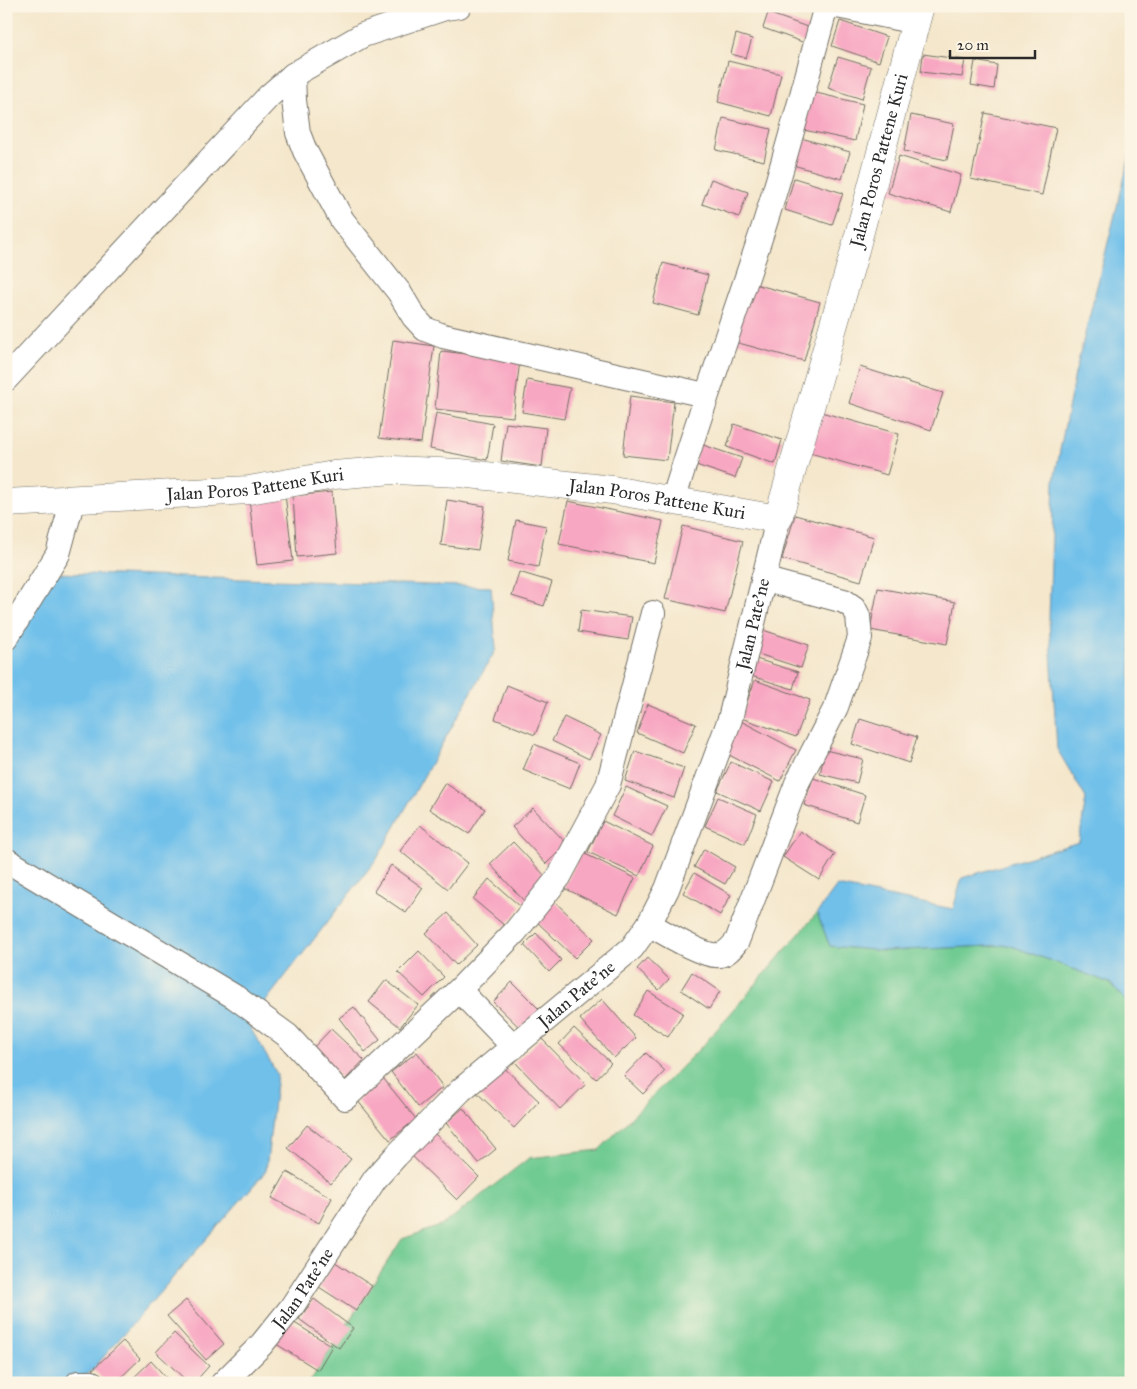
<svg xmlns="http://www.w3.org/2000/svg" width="1137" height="1389" viewBox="0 0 1137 1389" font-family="'IM FELL Great Primer',serif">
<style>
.green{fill:#70cb92;stroke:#4e7b5e}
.water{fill:#6fc0ea;stroke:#4d768a}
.building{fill:#f8a7c2}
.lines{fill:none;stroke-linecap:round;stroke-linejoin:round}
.minor-casing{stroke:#716d63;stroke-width:26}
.tertiary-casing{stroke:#716d63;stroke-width:29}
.minor{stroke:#fff;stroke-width:24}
.tertiary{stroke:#fff;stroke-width:28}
.labels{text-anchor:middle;stroke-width:4.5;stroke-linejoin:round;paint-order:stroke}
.street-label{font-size:18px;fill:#2b2b2b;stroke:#fcf5e5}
</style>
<rect width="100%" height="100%" fill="#fcf5e5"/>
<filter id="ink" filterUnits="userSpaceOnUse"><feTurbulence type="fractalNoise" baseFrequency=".02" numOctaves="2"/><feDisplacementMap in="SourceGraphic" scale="10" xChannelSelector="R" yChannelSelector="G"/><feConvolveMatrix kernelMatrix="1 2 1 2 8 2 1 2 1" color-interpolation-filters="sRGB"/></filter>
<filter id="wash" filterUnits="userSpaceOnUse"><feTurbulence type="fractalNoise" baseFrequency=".0096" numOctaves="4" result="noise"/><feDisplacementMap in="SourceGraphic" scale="20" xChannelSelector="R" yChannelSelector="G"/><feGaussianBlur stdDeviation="1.12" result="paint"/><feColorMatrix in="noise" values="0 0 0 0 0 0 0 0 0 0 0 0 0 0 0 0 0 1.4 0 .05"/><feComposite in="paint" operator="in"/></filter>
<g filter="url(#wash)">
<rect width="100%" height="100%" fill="#f4e7cc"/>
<path class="green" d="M817 913 830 946 883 951 1009 945 1110 983 1131 1007V1383H309L402 1239 443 1225 529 1158 599 1150 706 1042Z"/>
<path class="water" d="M1131 151V1007L1110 983 1009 945 883 951 830 946 817 913 837 886 953 909 962 878 1079 842 1086 798 1057 749 1049 619 1054 481 1075 374Z
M55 573 491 587 496 649 378 857 248 1024 277 1074 266 1171 93 1369 75 1383H6V627Z"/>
<g id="blocks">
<path class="building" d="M768 13 813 29 808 44 763 28Z
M840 21 887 37 879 62 832 46Z
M736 34 752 39 746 58 731 54Z
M923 54 965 60 962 77 921 72Z
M838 57 871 67 862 99 828 88Z
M728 61 781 74 771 116 718 102Z
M975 61 997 65 994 89 971 85Z
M812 92 863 104 855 141 804 130Z
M985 113 1056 128 1042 195 971 179Z
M911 115 954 124 947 160 904 151Z
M723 118 771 129 764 161 716 150Z
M801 138 850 152 842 179 793 165Z
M899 156 961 175 951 212 888 193Z
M794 178 843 193 832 225 785 210Z
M711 179 748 192 739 217 702 204Z
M663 263 708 275 698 315 653 303Z
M751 283 820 302 804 361 735 342Z
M393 340 434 346 421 443 379 438Z
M441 351 520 360 513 417 435 409Z
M860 367 943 393 931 430 849 403Z
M527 380 570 388 564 419 522 412Z
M630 396 674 402 667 460 623 455Z
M821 412 899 434 887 475 810 453Z
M436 413 493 424 487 460 430 449Z
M506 423 546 428 542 467 501 461Z
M734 424 782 440 775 464 727 447Z
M700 444 742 458 735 478 693 464Z
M332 492 337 553 297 557 293 496Z
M285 494 293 561 257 565 249 499Z
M447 500 485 506 478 550 441 545Z
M568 501 663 521 654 563 559 544Z
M795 515 874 537 861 581 782 559Z
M516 520 546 526 538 567 508 561Z
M683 526 743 541 725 613 665 599Z
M519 572 552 582 544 606 512 596Z
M878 588 955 602 947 644 870 630Z
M581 610 632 617 628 640 578 632Z
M763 630 809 645 801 668 755 653Z
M753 658 798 672 793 689 748 675Z
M755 680 810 700 796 737 741 718Z
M507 685 548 702 535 735 495 719Z
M648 704 696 724 683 753 637 733Z
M564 717 601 735 589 759 552 741Z
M860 719 917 737 909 763 852 744Z
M739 720 796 750 780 781 723 752Z
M534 744 580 763 570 789 523 770Z
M825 750 863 759 857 783 820 774Z
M635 751 684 768 674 798 625 781Z
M731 762 774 782 761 811 717 791Z
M813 778 865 795 857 822 804 805Z
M445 783 485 809 469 834 429 809Z
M626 787 667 806 652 836 612 816Z
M718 797 757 814 745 844 705 826Z
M533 808 567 844 546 864 512 827Z
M603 821 653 846 639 876 588 852Z
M420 825 468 863 448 889 400 851Z
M800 831 835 854 819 880 783 857Z
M513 842 548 879 525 902 490 864Z
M704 849 735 867 725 884 694 867Z
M581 852 635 878 618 914 564 888Z
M391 865 423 888 406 913 374 891Z
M694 873 731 895 720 915 683 893Z
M489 879 521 907 505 926 473 899Z
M552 899 594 939 575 958 534 919Z
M448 913 477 945 456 965 426 933Z
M536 933 561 960 549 972 524 945Z
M419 951 444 977 424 997 398 972Z
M647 958 669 979 659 990 637 969Z
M692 972 720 991 709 1009 681 990Z
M386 980 418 1005 400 1027 369 1002Z
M512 982 540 1010 521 1029 493 1002Z
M648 991 683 1013 668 1037 633 1015Z
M602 999 636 1038 614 1058 580 1019Z
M354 1007 380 1040 365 1052 339 1018Z
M574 1028 611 1063 596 1079 559 1044Z
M331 1029 364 1060 344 1081 312 1049Z
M541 1038 586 1084 560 1109 515 1062Z
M417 1052 443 1087 418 1107 391 1072Z
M646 1053 665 1071 643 1094 624 1076Z
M499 1063 539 1101 514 1128 474 1090Z
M383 1078 416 1119 390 1140 357 1100Z
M463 1108 496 1149 479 1163 446 1123Z
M307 1125 351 1159 331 1183 288 1148Z
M428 1127 479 1177 457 1200 406 1150Z
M287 1172 332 1198 319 1223 272 1198Z
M335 1262 372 1286 356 1311 319 1287Z
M314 1299 353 1328 339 1348 299 1319Z
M186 1300 224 1344 206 1360 167 1316Z
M288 1319 332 1346 318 1370 273 1342Z
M174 1333 209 1366 194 1383H189L156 1352Z
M123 1341 140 1359 115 1383H106L93 1369Z
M151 1361 171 1383H128Z"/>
</g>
</g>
<g filter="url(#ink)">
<use href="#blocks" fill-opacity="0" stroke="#716d63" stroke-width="1"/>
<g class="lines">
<g class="minor-casing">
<g id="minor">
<path d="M837 6 916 22"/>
<path d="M293 75 294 100 298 133 305 151 342 220 399 292 414 317 425 329 443 336 705 395"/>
<path d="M6 379 269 96 293 75 363 35 445 8 459 6"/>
<path d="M673 501C701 408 734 318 764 226 787 154 806 80 826 6"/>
<path d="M6 638 58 554 73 499"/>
<path d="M6 860 235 997 288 1036 345 1098 459 990 514 1047"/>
<path d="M649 924C663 932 705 958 720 955 728 953 732 947 737 941L797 783 836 707 860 638 858 616 854 608 844 601 763 579"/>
<path d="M459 990 515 932 559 877 608 785 653 613"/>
<path d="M78 1383H92"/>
<path id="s1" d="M223 1383 261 1345 291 1308 375 1179 396 1156 461 1090 632 948 649 924 667 889 730 719 778 519"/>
</g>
</g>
<g class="tertiary-casing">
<g id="tertiary">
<path id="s2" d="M6 503 249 490 334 475 393 470 460 473 612 490 778 519 852 261 920 6"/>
</g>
</g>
<use href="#minor" class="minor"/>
<use href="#tertiary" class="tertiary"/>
</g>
</g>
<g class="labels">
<g class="street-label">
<text dy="6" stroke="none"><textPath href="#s2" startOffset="1150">Jalan Poros Pattene Kuri</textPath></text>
<text dy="6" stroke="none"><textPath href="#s2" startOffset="250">Jalan Poros Pattene Kuri</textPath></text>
<text dy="6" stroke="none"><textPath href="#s2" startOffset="655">Jalan Poros Pattene Kuri</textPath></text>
<text dy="6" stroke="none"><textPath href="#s1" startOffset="949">Jalan Pate'ne</textPath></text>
<text dy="6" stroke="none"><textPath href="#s1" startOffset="529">Jalan Pate'ne</textPath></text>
<text dy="6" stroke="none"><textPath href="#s1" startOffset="124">Jalan Pate'ne</textPath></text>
</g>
</g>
<rect width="1137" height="1389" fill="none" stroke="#fcf5e5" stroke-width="25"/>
<path d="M950 50v8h85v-8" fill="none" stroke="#2b2b2b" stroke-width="2.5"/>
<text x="957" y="50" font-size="15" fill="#2b2b2b" stroke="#fcf5e5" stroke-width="4" paint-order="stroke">20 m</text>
</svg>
